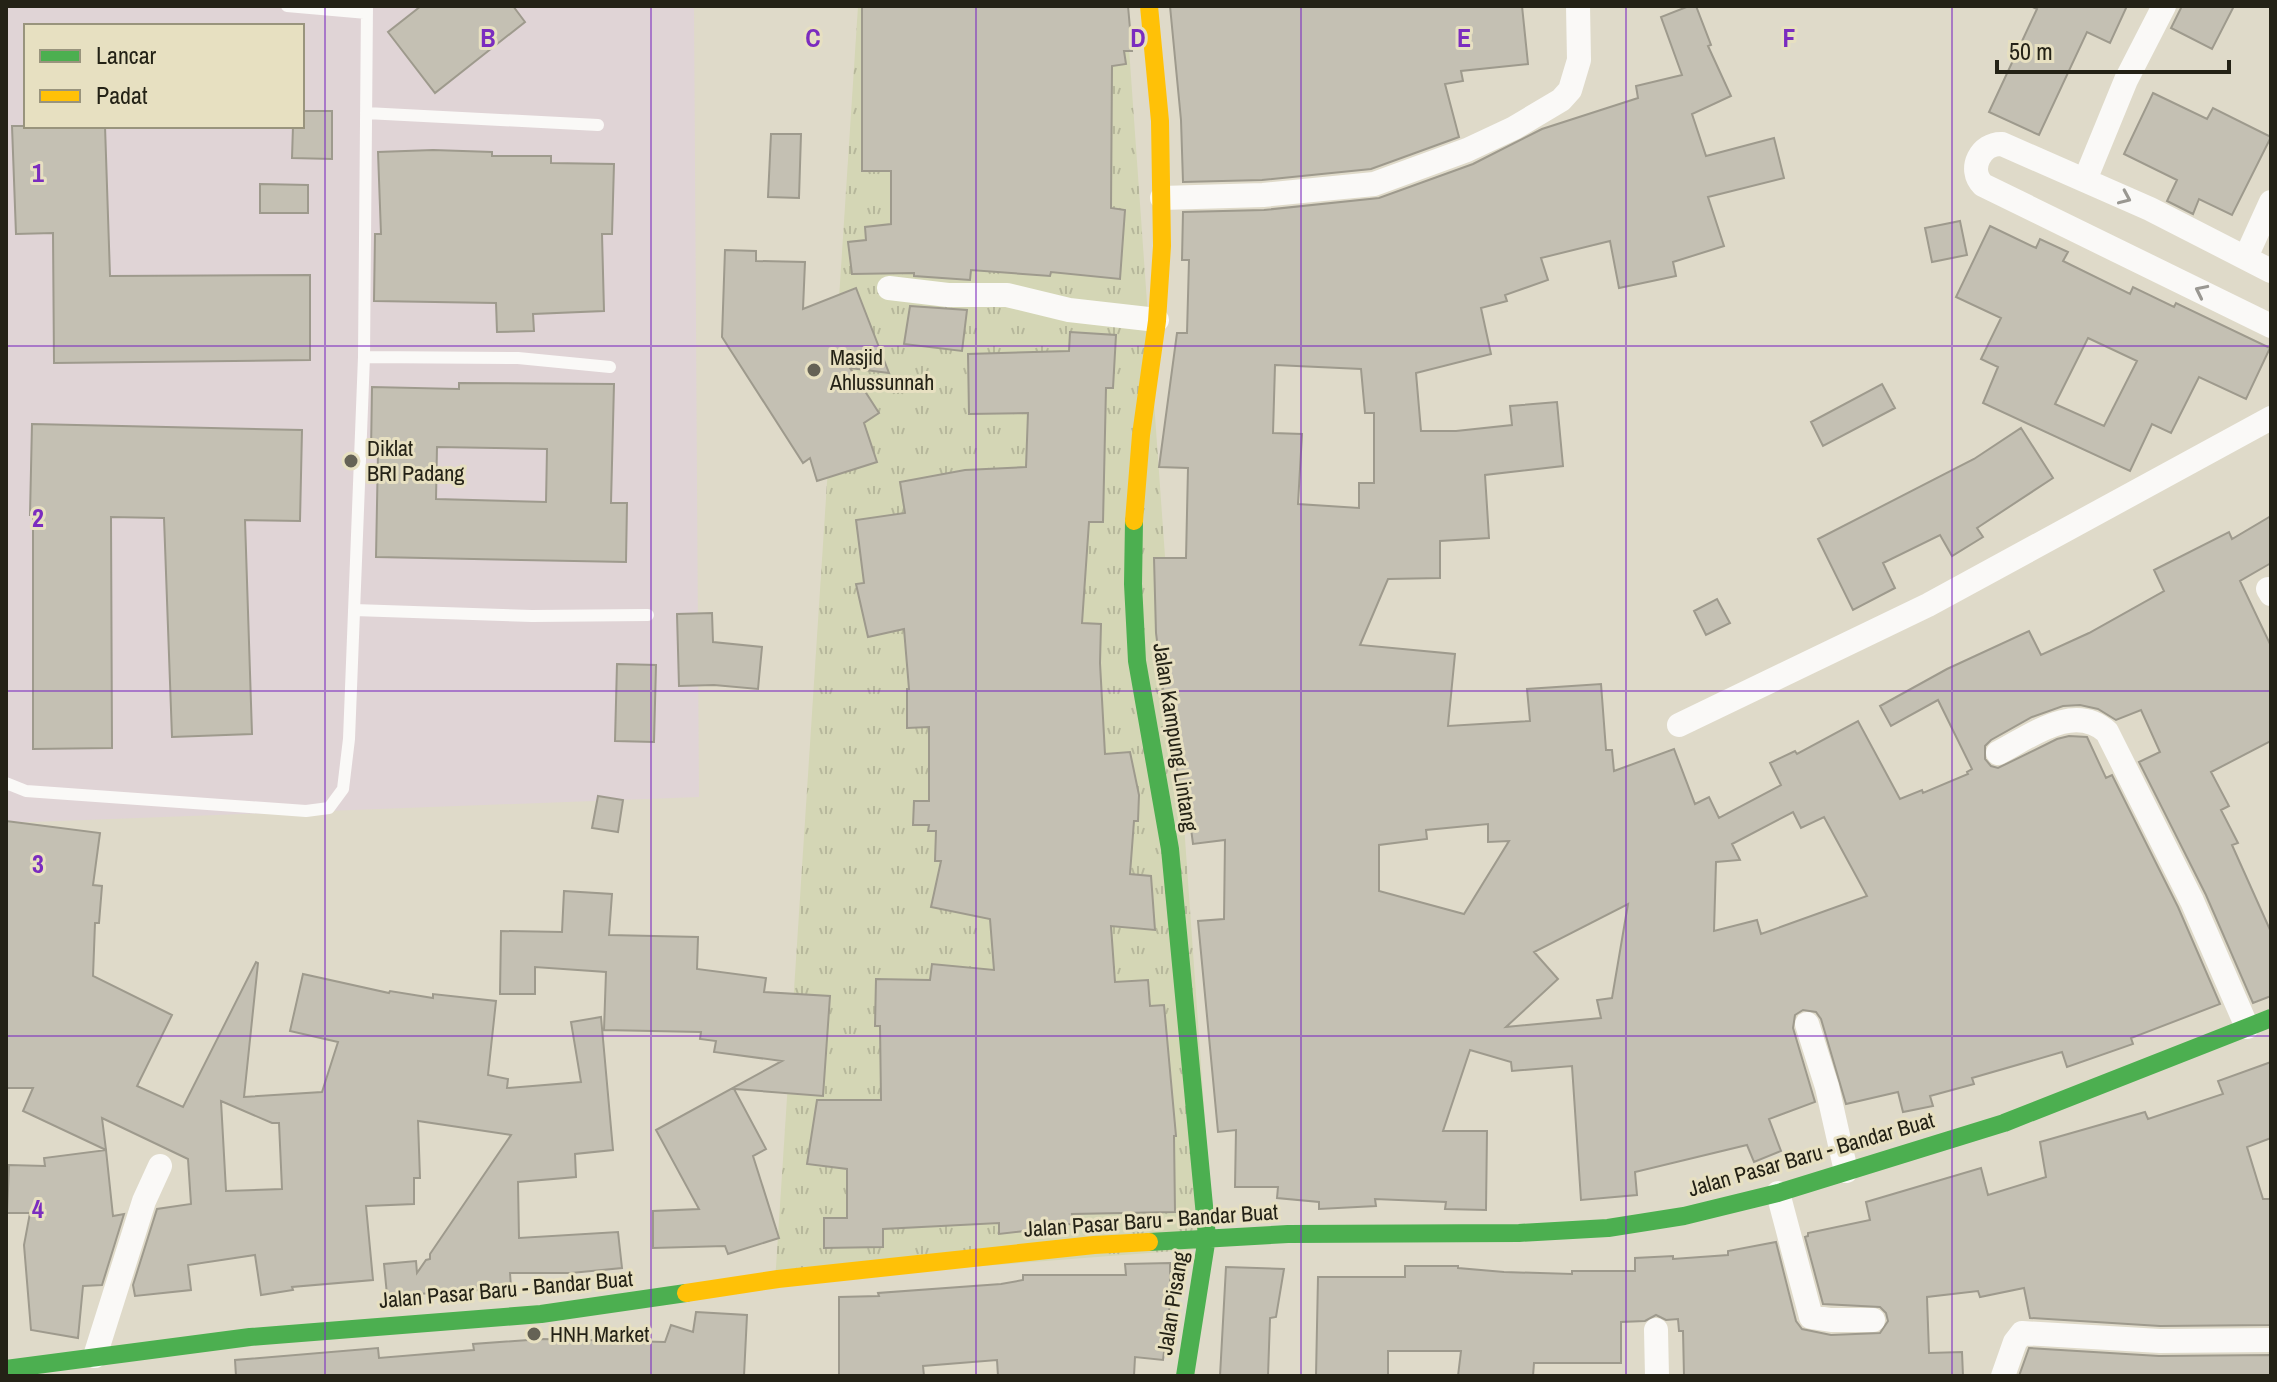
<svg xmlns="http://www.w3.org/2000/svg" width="2277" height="1382" viewBox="0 0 2277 1382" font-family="'Archivo Narrow',sans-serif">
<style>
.education{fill:#e0d4d6;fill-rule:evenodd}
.park{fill:url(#park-tufts)}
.building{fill:#c4c0b3;stroke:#9e9a8d;stroke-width:2;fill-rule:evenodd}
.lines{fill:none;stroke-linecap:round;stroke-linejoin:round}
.lane{stroke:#faf9f7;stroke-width:12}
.street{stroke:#faf9f7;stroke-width:24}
.fast{stroke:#4caf50;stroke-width:18}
.slow{stroke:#ffc107;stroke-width:18}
.oneway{stroke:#9a9892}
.grid{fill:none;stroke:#7b2cbf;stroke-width:2;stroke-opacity:0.55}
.poi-dot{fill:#656255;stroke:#e7e0c1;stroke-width:3}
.labels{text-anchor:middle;stroke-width:6;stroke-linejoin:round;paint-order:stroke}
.poi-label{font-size:22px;fill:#242216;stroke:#e7e0c1;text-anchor:start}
.street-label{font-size:22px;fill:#242216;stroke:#e7e0c1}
.grid-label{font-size:26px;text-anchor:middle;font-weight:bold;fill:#7b2cbf;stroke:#e7e0c1;stroke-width:6;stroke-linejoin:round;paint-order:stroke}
</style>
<defs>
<pattern id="park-tufts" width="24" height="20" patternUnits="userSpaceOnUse" patternTransform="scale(2)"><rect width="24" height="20" fill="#d4d6b5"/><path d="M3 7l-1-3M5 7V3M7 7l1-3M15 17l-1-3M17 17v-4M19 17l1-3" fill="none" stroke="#b6b79b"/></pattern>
</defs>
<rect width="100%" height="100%" fill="#dfdac9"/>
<path class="education" d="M6 6H694L699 797 6 823ZM26 26H302V126H26Z"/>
<path class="park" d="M858 6H1126L1214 1248 775 1282Z"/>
<path class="building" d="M421 6H513L525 22 435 93 388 32Z
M862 6H1128L1132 51H1124L1126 64 1112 66 1111 208 1125 210 1120 279 1051 272 1050 276 971 270 970 280 914 276V273L852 274 848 242 866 240 865 227 891 224V171H862Z
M1170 6H1522L1528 64 1461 71 1463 81 1445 84 1459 137 1371 169 1262 180 1183 182 1181 120Z
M1689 6H1696L1711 45 1708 46 1731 96 1692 114 1706 156 1774 138 1784 178 1708 197 1724 246 1673 262 1676 276 1619 288 1610 241 1541 258 1548 280 1505 295 1507 301 1481 308 1491 354 1416 373 1421 431H1456L1512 425 1510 406 1557 402 1563 466 1485 475 1489 538 1440 541V578L1388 579 1360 645 1455 654 1448 726 1530 721 1527 689 1601 684 1606 750H1612L1614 771 1674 749 1695 804 1709 797 1719 818 1781 785 1770 763 1795 751 1797 754 1858 721 1900 799 1922 790 1923 793 1968 774 1967 772 1972 769 1938 700 1891 726 1880 706 1947 669 2029 631 2041 655 2089 633 2164 591 2154 570 2229 532 2232 539 2271 516V563L2240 581 2271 646V741L2211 772 2229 806 2221 810 2238 843 2232 845 2271 932V996L2253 1003 2206 895 2139 762 2160 752 2141 710 2116 720 2098 709 2080 705 2063 706 2032 717 1991 740 1985 746V759L1991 766 1998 768 2057 739 2069 736 2087 737 2106 778 2112 775 2178 907 2220 1004 2131 1038 2133 1044 2067 1067 2062 1052 1972 1078 1974 1084 1930 1096 1933 1106 1903 1112 1898 1092 1846 1104 1821 1019 1816 1012 1803 1010 1795 1015 1793 1028 1815 1102 1769 1119 1781 1151 1754 1162 1747 1145 1635 1172 1637 1195 1581 1200 1572 1066 1512 1071 1511 1062 1470 1050 1443 1131H1487L1486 1210 1445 1209 1446 1202 1375 1199 1376 1206 1319 1209V1202L1277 1198 1278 1187H1235L1236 1130 1218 1132 1198 921 1224 919 1225 840 1193 844 1186 790H1181L1166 712 1156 633 1154 558H1186L1188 468 1159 467 1177 333H1187L1189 260H1182L1183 212 1264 210 1379 198 1473 164 1542 129 1638 98 1636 86 1682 75 1661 17ZM1275 365 1361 369 1365 413H1374V483H1359V508L1298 504 1302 434 1273 433ZM1793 812 1801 828 1824 817 1867 896 1761 934 1757 920 1714 931 1716 862 1740 860 1732 844ZM1488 824V842L1509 841 1464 914 1379 891V845L1427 839 1426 830ZM1628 904 1612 998 1597 1000 1601 1018 1506 1027 1558 979 1534 952Z
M2030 6H2127L2110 43 2087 32 2039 135 1989 112 2037 9Z
M2182 6H2234L2212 49 2171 28Z
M2153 93 2207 119 2213 108 2271 137 2232 215 2199 199 2193 214 2167 201 2177 180 2124 154Z
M302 111H332V159L292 158 293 126H302Z
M12 126H105L110 276 310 275V360L54 363 53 233 16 234Z
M771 134H801L799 198 768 197Z
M433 150 492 152V156H551V163L614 164 612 234H602L604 311 533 314 534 331 497 332 496 303 374 301 375 234H381L378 152Z
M260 184 308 185V213H260Z
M1960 221 1967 255 1932 262 1925 228Z
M1990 226 2036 248 2040 239 2068 252 2063 261 2130 294 2133 287 2174 307 2176 303 2270 348 2246 399 2199 377 2171 433 2152 424 2130 471 1983 403 1998 367 1981 359 2001 318 1956 297ZM2088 338 2137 361 2104 426 2055 404Z
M725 250 756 251V261L805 262 803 309 856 288 889 373 850 368 879 413 864 423 877 462 817 481 810 458 803 463 722 337Z
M910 306 967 310 962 351 904 344Z
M1070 332 1116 335 1113 388H1106L1103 522H1089L1082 623 1101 624 1100 663 1105 754 1130 752 1139 795 1138 821H1134L1130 874 1151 876 1155 930 1111 926 1115 982 1148 980 1150 1006 1164 1005 1176 1136H1174L1175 1212 1072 1214 1073 1224 1042 1225V1229L999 1234V1223L883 1229V1247L824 1248V1218H847V1169L807 1164 817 1100H881L880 1026H875L876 979 930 980 932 964 994 970 990 919 931 907 941 861H935L936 831H928L929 825H913L914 801H929V727L907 728V689H909L904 629 868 637 856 584 864 583 856 520 905 513 900 482 965 470 1026 467 1028 413 969 414 968 354 1069 351Z
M459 383 614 384 611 503H627L626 562 376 557 378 452H371L372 387 459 389ZM437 447 547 449 546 502 436 499Z
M1882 384 1895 408 1823 446 1811 422Z
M32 424 302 430 300 521 245 520 252 734 172 737 164 518 111 517 112 748 33 749V515H30Z
M2021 428 2053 478 1977 528 1983 537 1952 556 1940 535 1883 563 1895 588 1853 610 1818 539 1974 459Z
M1717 599 1730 623 1706 635 1694 611Z
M712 613 713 642 762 647 758 689 714 685 679 686 677 614Z
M617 664 656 665 654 742 615 741Z
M598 796 623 800 618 832 592 828Z
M6 821 100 833 93 885 102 886 99 923H95L93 976 172 1015 137 1086 183 1107 256 962 258 963 244 1097 322 1092 338 1042 290 1031 303 974 389 993 390 991 433 998V994L496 1001 488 1075 508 1079 507 1088 581 1082 571 1022 601 1017 613 1150 575 1154 576 1177 518 1182 519 1238 618 1232 622 1268 571 1273H510L511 1288 418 1294V1303L388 1305 384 1264 416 1261 417 1273 426 1260 430 1259V1254L511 1135 418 1121 420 1178H414V1204L366 1206 373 1280 292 1287 293 1290 261 1295 255 1255 188 1265 191 1290 135 1296 133 1285 157 1209 191 1204 188 1159 102 1118 106 1150 23 1111 33 1088H6ZM221 1101 272 1123H279L282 1189 226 1191Z
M564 891 612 894 609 935 698 937 697 969 766 978 764 992 830 996 823 1096 734 1089 766 1149 753 1156 779 1238 728 1254 725 1246 653 1248V1211L699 1209 656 1130 782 1061 714 1052 716 1041 700 1039 701 1032 604 1030 606 972 535 967V994H500L501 931 562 932Z
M2271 1062V1138L2247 1147 2263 1199H2271V1325L2160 1326 2030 1318 2024 1288 1980 1297 1978 1291 1927 1297 1929 1353 1962 1352 1963 1376H1684L1683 1331H1679L1678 1319 1666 1320 1656 1315 1645 1321 1621 1322V1363H1534L1533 1376H1458L1461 1351H1388V1376H1316L1318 1277H1405V1266H1458V1268L1504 1272 1572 1274V1271H1635V1258L1673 1256V1259L1728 1255V1251L1776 1242 1796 1321 1802 1329 1831 1335 1880 1333 1888 1321 1886 1313 1880 1307 1823 1304 1805 1237 1808 1236V1233L1870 1220 1866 1202 1981 1168 1988 1195 2046 1177 2040 1142 2145 1112 2148 1119 2223 1094 2218 1081Z
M106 1150 113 1216 124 1214 102 1285 83 1286 78 1338 31 1330 24 1245 30 1213H7L9 1165 45 1166 44 1158Z
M1170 1263V1304L1163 1360 1135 1357 1134 1376H998L997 1360 923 1366 924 1376H839V1297L879 1296 878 1293 1001 1284 1023 1280V1275H1126L1125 1264Z
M1226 1267 1284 1269 1276 1317 1270 1318 1268 1376H1220Z
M696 1312 747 1315 744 1376H236L235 1360 378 1348 379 1358 474 1350 473 1344 542 1339 665 1342 671 1325 693 1332Z
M2029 1348 2159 1356 2271 1355V1376H2019Z"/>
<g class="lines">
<path class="lane" d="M287 6 367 13
M366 113 598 125
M364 357 518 358 610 367
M354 610 532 616 648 615
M6 783 26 791 306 811 329 808 343 789 349 739 364 357 367 6"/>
<path class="street" d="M2085 180 2126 80 2164 6
M1162 198 1263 195 1374 184 1467 150 1514 128 1561 100 1570 90 1579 60 1578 6
M2246 257 2271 202
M2271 271 2150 209 2002 144C1981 143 1967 169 1983 185L2271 326
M889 288 948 295H1007L1069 310 1157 320
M2268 589 2271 594
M1679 725 1928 605 2271 418
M1998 753C2031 736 2074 702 2107 732L2192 901 2247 1027
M1807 1024 1827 1087 1846 1171
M1778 1193 1811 1317 1831 1320H1873
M1656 1330 1657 1376
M95 1356 144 1201 160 1166
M2003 1376 2015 1342 2022 1333 2160 1341 2271 1340"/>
<path class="fast" d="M1134 521 1133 584 1137 661 1170 849 1207 1237 1185 1376
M1149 1242 1288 1234 1519 1233 1608 1228 1684 1216 1778 1193 2004 1123 2271 1018
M6 1369 250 1337 541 1314 686 1293"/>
<path class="slow" d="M1134 521 1141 435 1157 321 1162 246 1160 121 1149 6
M686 1293 778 1279 1094 1245 1149 1242"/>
</g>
<defs><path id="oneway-chevron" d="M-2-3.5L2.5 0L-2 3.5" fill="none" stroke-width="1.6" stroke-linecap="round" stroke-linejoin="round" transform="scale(2)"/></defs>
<g class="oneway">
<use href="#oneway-chevron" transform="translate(2125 198) rotate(24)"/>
<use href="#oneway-chevron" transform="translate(2201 291) rotate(-154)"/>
</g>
<path class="grid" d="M325 6V1376M651 6V1376M976 6V1376M1301 6V1376M1626 6V1376M1952 6V1376M6 346H2271M6 691H2271M6 1036H2271"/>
<g class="poi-dot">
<circle cx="814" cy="370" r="8"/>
<circle cx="351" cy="461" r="8"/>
<circle cx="534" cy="1334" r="8"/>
</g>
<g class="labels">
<g class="poi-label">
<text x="830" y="365">Masjid<tspan x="830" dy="25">Ahlussunnah</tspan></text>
<text x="367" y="456">Diklat<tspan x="367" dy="25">BRI Padang</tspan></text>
<text x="550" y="1342">HNH Market</text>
</g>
<g class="street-label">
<text transform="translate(1176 737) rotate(81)" y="8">Jalan Kampung Lintang</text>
<text transform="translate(1811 1154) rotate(-16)" y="8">Jalan Pasar Baru - Bandar Buat</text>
<text transform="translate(1151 1220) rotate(-4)" y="8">Jalan Pasar Baru - Bandar Buat</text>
<text transform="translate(506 1289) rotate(-5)" y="8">Jalan Pasar Baru - Bandar Buat</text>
<text transform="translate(1172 1303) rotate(-81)" y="8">Jalan Pisang</text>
</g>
</g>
<g class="grid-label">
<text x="488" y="47">B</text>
<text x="813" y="47">C</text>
<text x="1138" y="47">D</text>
<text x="1464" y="47">E</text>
<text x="1789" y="47">F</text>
<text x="38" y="182">1</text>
<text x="38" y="527">2</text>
<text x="38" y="873">3</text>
<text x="38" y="1218">4</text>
</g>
<rect width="2277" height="1382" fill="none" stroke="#242216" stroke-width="16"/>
<rect x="24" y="24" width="280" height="104" fill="#e7e0c1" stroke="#99947d" stroke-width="2"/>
<rect x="40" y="50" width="40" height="12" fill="#4caf50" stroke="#99947d" stroke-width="2"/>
<text x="96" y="64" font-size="24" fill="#242216">Lancar</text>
<rect x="40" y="90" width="40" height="12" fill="#ffc107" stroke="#99947d" stroke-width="2"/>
<text x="96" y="104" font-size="24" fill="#242216">Padat</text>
<path d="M1997 60v12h232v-12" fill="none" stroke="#242216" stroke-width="4"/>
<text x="2009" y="60" font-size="24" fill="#242216" stroke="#e7e0c1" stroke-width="6" paint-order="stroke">50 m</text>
</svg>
